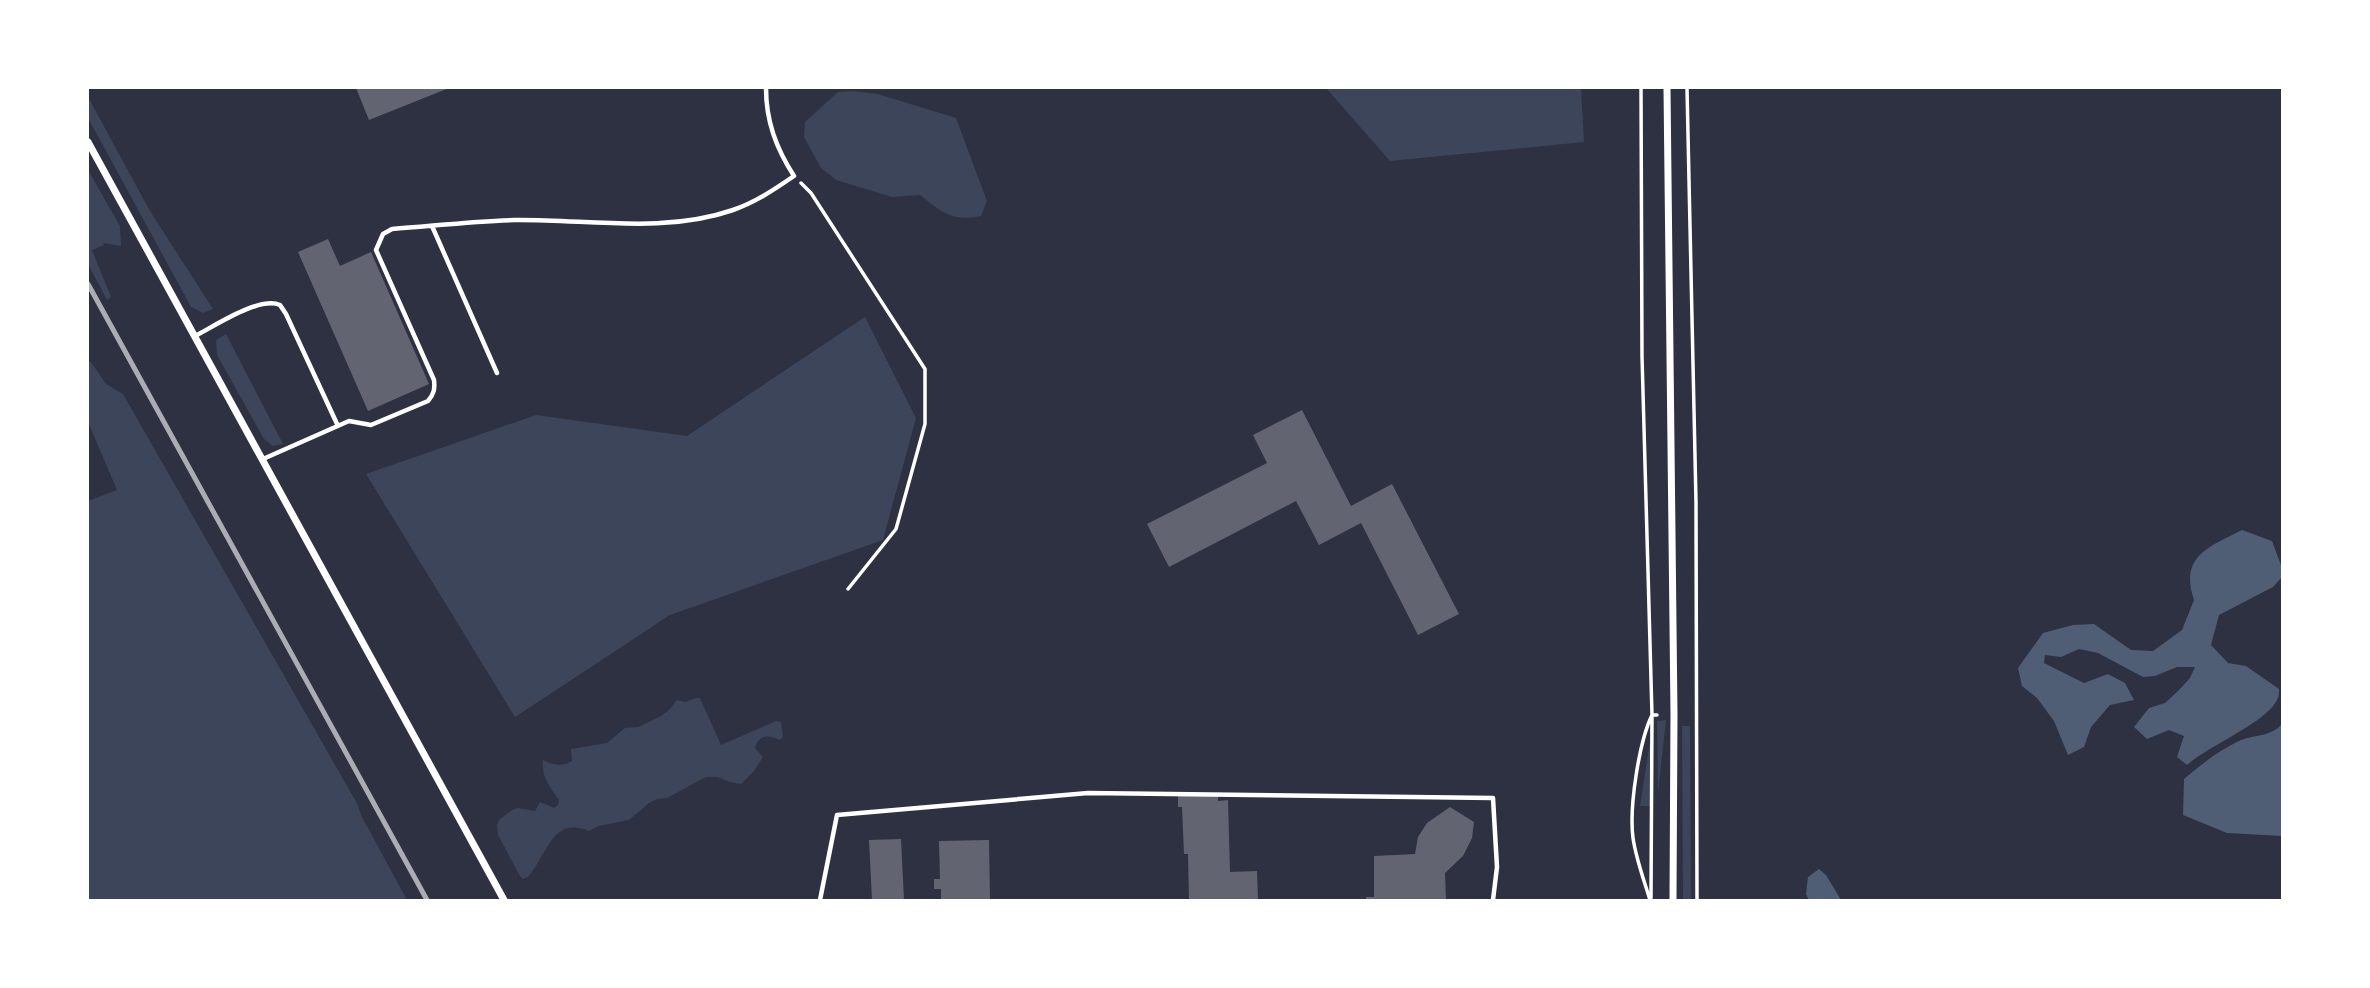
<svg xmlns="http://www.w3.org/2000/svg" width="2370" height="988" viewBox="0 0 2370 988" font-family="'Work Sans',sans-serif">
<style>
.green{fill:#3c4559}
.water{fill:#4f5d75}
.building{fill:#626471}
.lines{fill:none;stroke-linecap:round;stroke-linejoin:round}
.path{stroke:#fff;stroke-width:3.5}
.service{stroke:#fff;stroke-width:4.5}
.minor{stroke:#fff;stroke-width:7}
.rail{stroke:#abadb3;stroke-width:5}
</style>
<rect width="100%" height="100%" fill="#2d3142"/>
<path class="green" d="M1326 88H1581L1584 142 1390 161Z
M854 91 878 94 956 118 987 201 981 216C953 222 942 213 920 195L892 197 836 180 821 168 804 137 805 122 838 92Z
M88 97 150 211 213 309 203 313 191 307 88 118Z
M88 170 120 226 121 246 103 243 104 245 92 250 111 297 107 300 88 264Z
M865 317 916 418 883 540 670 615 515 717 366 474 536 415 687 436Z
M226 334 283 444 273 446 264 439 217 355 216 340Z
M88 362H91L106 384 123 394 358 805 361 815 407 900H89L88 501 117 490 88 422Z
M696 698H700L721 745 776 721 781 722 783 737 780 740C768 735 759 734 755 748L763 757 754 771 741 784 729 782 718 777H706L667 798 657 799 649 803 629 820 599 826 589 831C552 816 548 854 528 877L523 879 520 876 498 835 497 825 499 820 512 810 518 808 535 811 540 802 554 808 558 805 559 800C550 787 541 777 543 760 553 765 562 767 572 761L571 749 607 743 625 728 638 727 661 716 669 710 677 700 685 702Z
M1666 720 1658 793 1657 721Z
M1682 726H1690L1691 900H1683Z
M1652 728 1650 806H1640Z"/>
<path class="water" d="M2242 530 2272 541 2282 568V577L2273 587 2219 615 2211 645 2228 663 2246 666 2279 689C2279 693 2279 697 2277 700 2267 722 2208 746 2187 765L2177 757 2184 736 2169 730 2147 739 2134 727 2149 708 2165 703 2179 690 2190 678 2195 667H2177L2155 676 2143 677 2098 653 2079 649 2061 657 2045 655 2044 663 2084 683 2108 674 2125 683 2134 700 2110 705 2091 727 2084 747 2068 755 2054 721 2037 698 2022 686 2018 668 2043 633 2073 625 2094 624 2131 650 2153 651 2182 630 2194 600C2179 556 2209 547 2242 530Z
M2282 724V836L2227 833 2183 815 2184 779C2202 764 2219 750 2241 740 2255 735 2272 736 2282 724Z
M1819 869 1826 875 1841 900H1809L1806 894 1808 877Z"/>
<path class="building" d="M356 88H449L369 120Z
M328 239 340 266 371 252 429 384 368 411 298 252Z
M1302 410 1351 506 1392 484 1459 614 1418 635 1361 523 1319 545 1296 501 1169 567 1147 524 1267 463 1253 435Z
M1218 795V801L1228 800 1230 872 1257 871 1258 900H1189L1188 854H1184L1182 807H1178V796Z
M1450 807 1474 822 1472 838 1463 856 1445 873 1446 900H1366V897H1374V856L1415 854 1418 837 1427 823Z
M901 839 904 900H872L869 840Z
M989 840 990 900H941V889H934V879H940L939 841Z"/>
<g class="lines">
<path class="path" d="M1641 88 1642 356 1652 715C1639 742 1629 807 1633 838 1636 859 1644 880 1650 900
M1687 88 1696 502 1697 900
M801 183 811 193 925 369V424L896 529 848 589
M1651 898 1652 715H1657"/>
<path class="service" d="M432 226 497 373
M195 336C215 326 259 296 280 305L286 314 338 426
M263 459 349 421 371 425 428 401C434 394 435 389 434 380L376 250 383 234 392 229C433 226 474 221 515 220 587 219 664 234 733 210 756 202 775 189 794 176 776 148 766 121 766 88
M820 900 837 815 1088 793 1493 798 1497 867 1493 900"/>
<path class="minor" d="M1667 88 1674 714 1673 900
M88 142 504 900"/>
<path class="rail" d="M88 284 427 900"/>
</g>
<rect width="2370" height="988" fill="none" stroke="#ffffff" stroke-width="178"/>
</svg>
